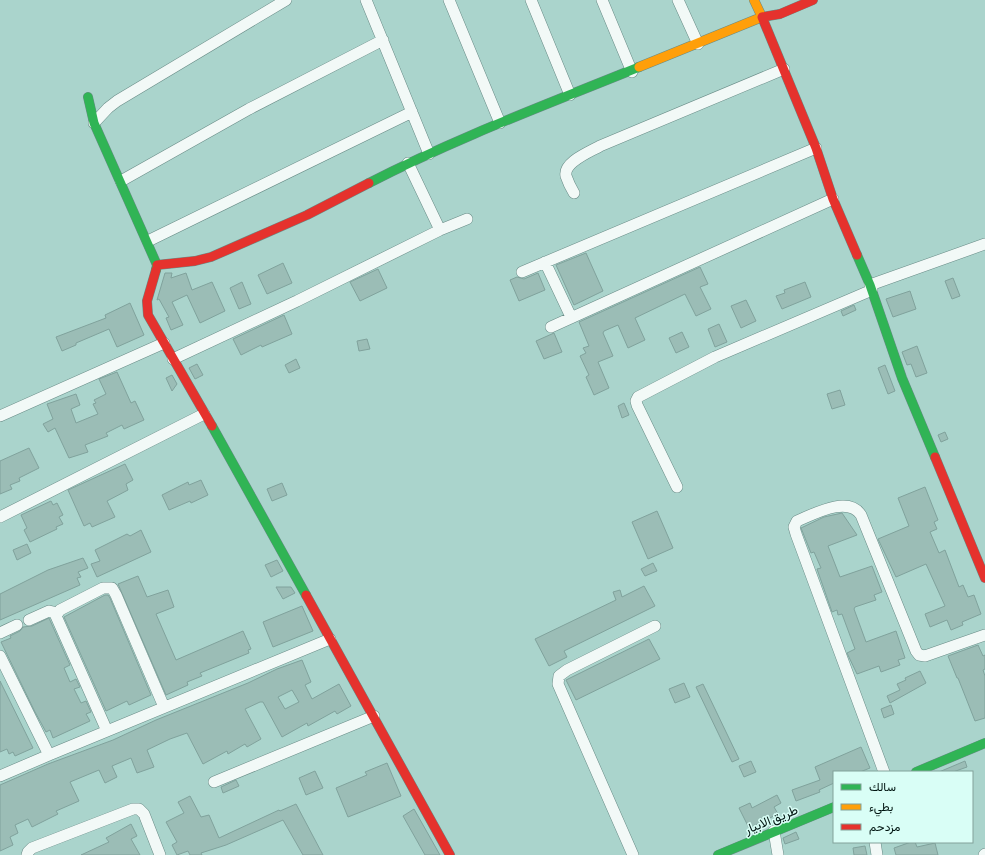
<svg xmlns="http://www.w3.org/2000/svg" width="985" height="855" viewBox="0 0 985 855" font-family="'Asap Condensed',Vazirmatn,sans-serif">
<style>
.building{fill:#9bbdb6;stroke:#80a29c;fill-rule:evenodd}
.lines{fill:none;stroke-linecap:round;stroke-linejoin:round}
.street-casing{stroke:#688b86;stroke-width:12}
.fast-casing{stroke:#688b86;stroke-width:10}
.slow-casing{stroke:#688b86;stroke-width:10}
.jam-casing{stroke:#688b86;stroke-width:10}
.street{stroke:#f2f9f7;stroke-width:11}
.fast{stroke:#30b455;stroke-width:9}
.slow{stroke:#ff9f0a;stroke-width:9}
.jam{stroke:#e5322d;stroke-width:9}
.labels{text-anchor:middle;stroke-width:3;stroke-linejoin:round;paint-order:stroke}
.street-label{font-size:13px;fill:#001511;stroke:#d9fef6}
</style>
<rect width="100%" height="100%" fill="#aad4cc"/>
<path class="building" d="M586 253 603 291 574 305 556 265Z
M283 263 292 283 267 294 258 275Z
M700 267 708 284 700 287 711 309 696 316 685 294 635 318 645 340 628 348 618 325 604 331 603 333 613 356 598 362 609 388 594 395 586 377 589 375 580 356 586 353 583 348 589 346 579 322Z
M378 269 387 288 360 301 350 282Z
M165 273H172L171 278 186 273 192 290 212 282 225 311 200 323 187 295 172 302 183 325 171 330 166 318 169 317 159 299 157 300Z
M538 273 545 290 519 301 510 280 517 277 524 279Z
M953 278 960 296 952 299 945 281Z
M242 282 251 304 239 309 230 288Z
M805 282 811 297 782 309 776 296 785 293 784 290Z
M910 291 916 309 893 317 886 299Z
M746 300 756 321 741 328 731 306Z
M130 303 144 335 117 347 109 329 76 343V345L62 351 56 337 106 318 105 315Z
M854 305 856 310 843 316 841 311Z
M284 315 292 334 262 347 261 345 241 355 233 339Z
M719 324 727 342 715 347 708 329Z
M682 332 689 347 676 353 669 338Z
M554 333 562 352 544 359 536 341Z
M367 339 370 349 359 351 357 341Z
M917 346 927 373 916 377 911 364 907 365 902 352Z
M296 359 300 368 289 373 285 365Z
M197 364 203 375 195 379 189 368Z
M885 365 895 391 888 394 878 368Z
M117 372 131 403 135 401 144 420 124 429 122 425 106 433 108 436 85 445 88 452 69 458 55 428 48 432 43 424 53 419 47 404 76 394 80 405 71 409 76 423 98 414 93 404 96 403 94 400 106 394 99 379Z
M172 375 177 384 172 391 166 378Z
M840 390 845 405 832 409 827 394Z
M624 403 629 415 622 418 618 406Z
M945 432 948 439 941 442 938 435Z
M29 448 39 468 19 478 20 481 10 485 12 489 0 494V461Z
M125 464 133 480 126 484 128 490 107 501 115 517 92 527 90 523 84 526 68 490Z
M201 480 208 495 191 503 190 501 169 510 162 495 188 482 189 485Z
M282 483 287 495 272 501 267 489Z
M925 487 938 520 934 522 937 529 930 532 939 553 945 550 959 587 963 585 968 597 974 595 981 614 962 622 963 625 951 630 947 620 930 627 925 614 945 606 926 564 896 577 878 539 909 526 898 498Z
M51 501 53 505 57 503 63 515 59 517 63 524 56 527 57 529 30 542 24 530 27 528 21 515Z
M657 511 673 548 648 559 632 522Z
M842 513 857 535 828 546 840 577 872 566 882 592 874 595 876 600 855 607 854 609 866 642 896 631 905 658 898 660 900 665 881 672 879 666 857 674 847 653 855 649 842 614 838 615 837 610 832 612 817 569 821 568 814 552 811 553 801 528 824 517Z
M141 530 151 552 97 577 91 564 100 561 95 550 127 534 130 536Z
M27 544 31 553 17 560 13 550Z
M83 558 88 568 78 572 81 577 77 578 80 585 0 620V594L48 570Z
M277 560 283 571 271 577 265 565Z
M653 563 657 571 645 576 641 569Z
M138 576 147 597 168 590 174 607 156 614 176 660 243 631 251 649 248 650 249 653 200 673 202 676 187 682 188 685 166 695 118 584Z
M644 586 655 606 564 651 567 657 549 666 535 639 616 600 613 592 620 590 622 597Z
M276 587H291L295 593 283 599Z
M105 595H108L110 598 151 695 129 705 127 701 106 711 64 617Z
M302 606 313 631 273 647 263 622Z
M49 618 70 665 64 668 70 682 76 679 80 687 74 689 81 703 86 701 91 712 86 714 90 721 53 738 50 730 46 732 35 712 1 642 11 638 10 636 20 631 23 627 32 626Z
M649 639 660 659 576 700 566 680Z
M978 645 983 656 985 655V669L983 670 985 676V718L975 721 958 678H957L948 656Z
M302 660 311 682 305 685 312 699 339 684 351 706 337 714 335 711 308 726 307 723 282 737 263 702H260L245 709 261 739 247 747 245 744 228 754 227 751 203 764 187 733 170 739 147 750 154 767 137 773 131 758 112 766 117 777 105 783 99 770 70 782 79 801 56 811 58 814 32 827 28 819 15 825 18 833 10 837 13 845 0 851V785L48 764 113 740 156 720 248 683 277 669ZM292 690 299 702 285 709 278 697Z
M920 671 926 683 890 703 887 696 900 690 897 684 906 680 905 678Z
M0 681 33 748 15 756 13 752 9 754 7 749 0 752Z
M684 683 690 697 675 703 669 689Z
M703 684 739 759 732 762 696 687Z
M891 705 894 714 884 718 881 709Z
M861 747 870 768 860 772H834V783L819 790 820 792 796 801 792 790 820 780 815 767Z
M751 761 756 772 744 777 739 766Z
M965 761 967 767 953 772H939Z
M387 763 401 796 348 817 336 788 367 775 365 772Z
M315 771 323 788 306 795 299 778Z
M236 780 239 786 223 793 221 787Z
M777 795 781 803 774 807 778 814 749 828 739 808 750 803 752 808Z
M190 796 201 817 209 815 219 838 279 810 280 811 296 804 323 855H303L283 820 226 845 201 853 202 855H190L188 851 177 855 172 845 177 842 166 822 184 813 178 802Z
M414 809 440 855H425L403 816Z
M131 824 137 836 131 839 140 855H81L109 842 106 838Z
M796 832 799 839 785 844 783 838Z
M911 842H915L917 847 935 843 938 855H896L894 848Z
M865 846 867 855H854L853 848Z"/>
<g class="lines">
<g class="street-casing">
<path id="street" d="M366 0 429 154
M449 0 500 123
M531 0 570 95
M602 0 632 72
M678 0 698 44
M94 123 108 108 117 101 286 0
M408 163 440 230
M121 181 249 109 383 40
M574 193C571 188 568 182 566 176 563 162 590 152 600 146L784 69
M148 241 412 112
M545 262 571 317
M522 272 816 148
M870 285 985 244
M551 327 833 199
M173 359 297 301 440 230 467 219
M0 416 164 343
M677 487 637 405 636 401 638 397 715 357 872 290
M0 517 204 414
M29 620 49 611 58 613
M0 633 17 625
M0 656 49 755
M107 731 56 616 60 610 103 588H112L116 595 164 707
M884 772 796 534 794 527 797 521C814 514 848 495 861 515L916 651 919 655 925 656 985 635
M0 776 49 755 330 639
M214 782 374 716
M774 831 778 855
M875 842 877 855
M27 855 28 852 32 848 133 809H139L144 814 160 855
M633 855 558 684 559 676 567 670 655 626
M984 855 985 854"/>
</g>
<g class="fast-casing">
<path id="fast" d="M88 97 94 123 157 265 156 270
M369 183C456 138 548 104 639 67
M857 255 870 285 902 378 935 457
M212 426 306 595
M916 772 985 743
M718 855 834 807"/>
</g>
<g class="slow-casing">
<path id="slow" d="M639 67 762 17 754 0"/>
</g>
<g class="jam-casing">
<path id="jam" d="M813 0 780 14 762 17 816 148 833 199 857 255
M157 265 195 261 211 257 307 215 369 183
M156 270 147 301 148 315 212 426
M935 457 985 578
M306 595 450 855"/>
</g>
<use href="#street" class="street"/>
<use href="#fast" class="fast"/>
<use href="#slow" class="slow"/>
<use href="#jam" class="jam"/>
</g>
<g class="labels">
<g class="street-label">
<text transform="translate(771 819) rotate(-22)" y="5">طريق الابيار</text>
</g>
</g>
<rect x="833" y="771" width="140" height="72" fill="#d9fef6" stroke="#82a19a"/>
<rect x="841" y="784" width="20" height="6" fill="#30b455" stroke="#82a19a"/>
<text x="869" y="791" font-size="12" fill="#001511">سالك</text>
<rect x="841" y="804" width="20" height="6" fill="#ff9f0a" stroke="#82a19a"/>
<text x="869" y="811" font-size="12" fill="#001511">بطيء</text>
<rect x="841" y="824" width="20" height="6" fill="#e5322d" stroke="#82a19a"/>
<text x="869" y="831" font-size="12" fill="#001511">مزدحم</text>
</svg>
